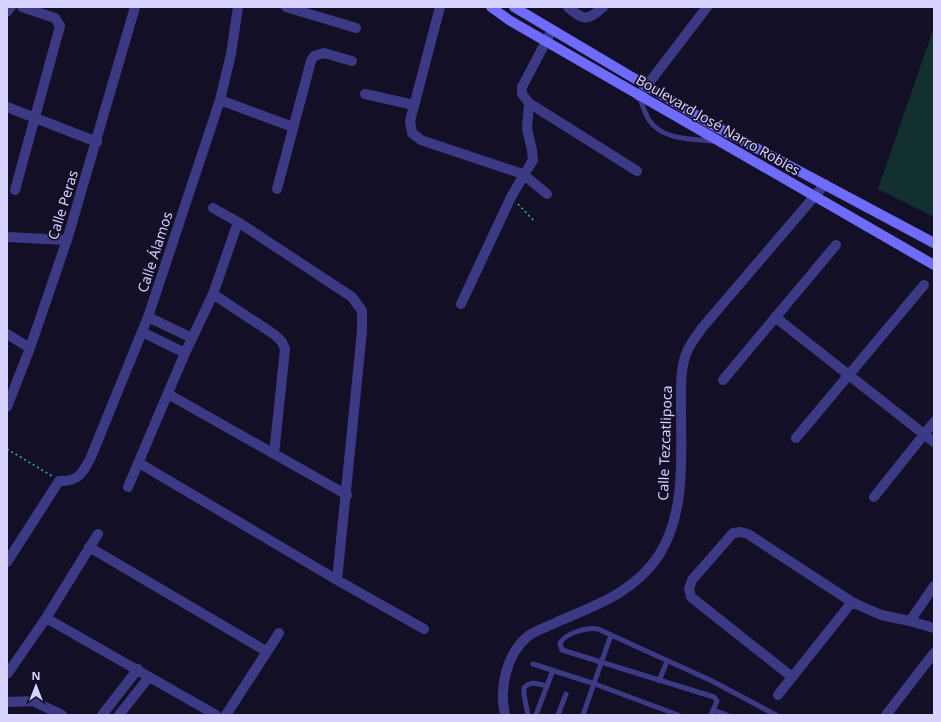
<svg xmlns="http://www.w3.org/2000/svg" width="941" height="722" viewBox="0 0 941 722" font-family="'Noto Sans',sans-serif">
<style>
.green{fill:#12302f}
.lines{fill:none;stroke-linecap:round;stroke-linejoin:round}
.path{stroke:#2fb8b0;stroke-width:1.5;stroke-dasharray:2 3;stroke-linecap:butt}
.lane{stroke:#3d3a85;stroke-width:5}
.street{stroke:#3d3a85;stroke-width:10}
.secondary{stroke:#6f6bff;stroke-width:10}
.labels{text-anchor:middle;stroke-width:3.5;stroke-linejoin:round;paint-order:stroke}
.street-label{font-size:14px;fill:#d9d4ff;stroke:#130f26}
</style>
<rect width="100%" height="100%" fill="#130f26"/>
<path class="green" d="M934 27V217L878 189Z"/>
<g class="lines">
<path class="path" d="M518 204 534 221
M7 449 52 476"/>
<path class="lane" d="M639 96C642 104 645 113 649 120 662 140 691 139 713 141
M533 664 595 684 678 715
M659 681 667 661
M713 710 727 715
M528 715 524 695V688C531 680 538 684 547 686
M536 715 553 670
M558 715 566 694
M583 715 611 635
M711 715 717 701 714 697 562 650 560 643C566 633 587 627 598 629L712 681 776 715"/>
<path class="street" d="M286 7 356 28
M440 7 410 121 412 133 421 140 523 174 547 194
M568 7C583 21 588 21 603 7
M7 12 11 7
M552 30 522 87V94L529 103 637 171
M365 94 414 105
M639 96 707 7
M220 100 293 127
M7 107 97 142
M277 189 311 61 314 56 324 53 352 61
M15 190 60 26 55 18 22 7
M213 208 238 222 352 297 362 311V331L337 580
M7 237 67 240
M213 294 275 335 282 342 285 349 274 454
M461 304 511 197 533 160 532 150 527 129 529 103
M148 317 192 338
M775 317 934 442
M142 332 185 353
M7 334 30 348
M723 380 836 245
M168 394 347 495
M7 407 30 348 67 240 135 7
M796 438 924 285
M139 463 337 580 424 629
M128 487 185 353 213 294 238 222
M874 497 934 422
M89 547 266 651
M7 562 59 481C78 482 83 473 91 457L148 317 220 100 231 54 238 7
M46 618 216 715
M910 621 934 586
M8 673 46 618 98 534
M792 677 691 597 689 589 692 580 733 533 740 532 748 534 852 602 881 615 910 621 934 628
M778 695 852 602
M7 702 33 701 62 715
M102 715 138 669
M119 715 149 677
M226 715 279 633
M505 715C499 689 506 655 527 637 535 630 548 627 557 622 596 605 634 593 659 555 686 512 681 457 681 408 681 391 680 370 686 354 689 345 696 336 702 328L825 184
M886 715 934 653"/>
<path class="secondary" d="M491 7 509 20 934 265
M514 7 711 124 934 243"/>
</g>
<g class="labels">
<g class="street-label">
<text transform="translate(718 125) rotate(30)" y="5">Boulevard José Narro Robles</text>
<text transform="translate(63 205) rotate(-73)" y="5">Calle Peras</text>
<text transform="translate(155 252) rotate(-72)" y="5">Calle Álamos</text>
<text transform="translate(665 443) rotate(-88)" y="5">Calle Tezcatlipoca</text>
</g>
</g>
<rect width="941" height="722" fill="none" stroke="#d9d4ff" stroke-width="16"/>
<g transform="translate(36 686)" stroke="#130f26" stroke-width="3" paint-order="stroke">
<path d="M0-3L7 15L0 10L-7 15Z" fill="#d9d4ff"/>
<text y="-6" font-size="11" font-weight="bold" text-anchor="middle" fill="#d9d4ff">N</text>
</g>
</svg>
